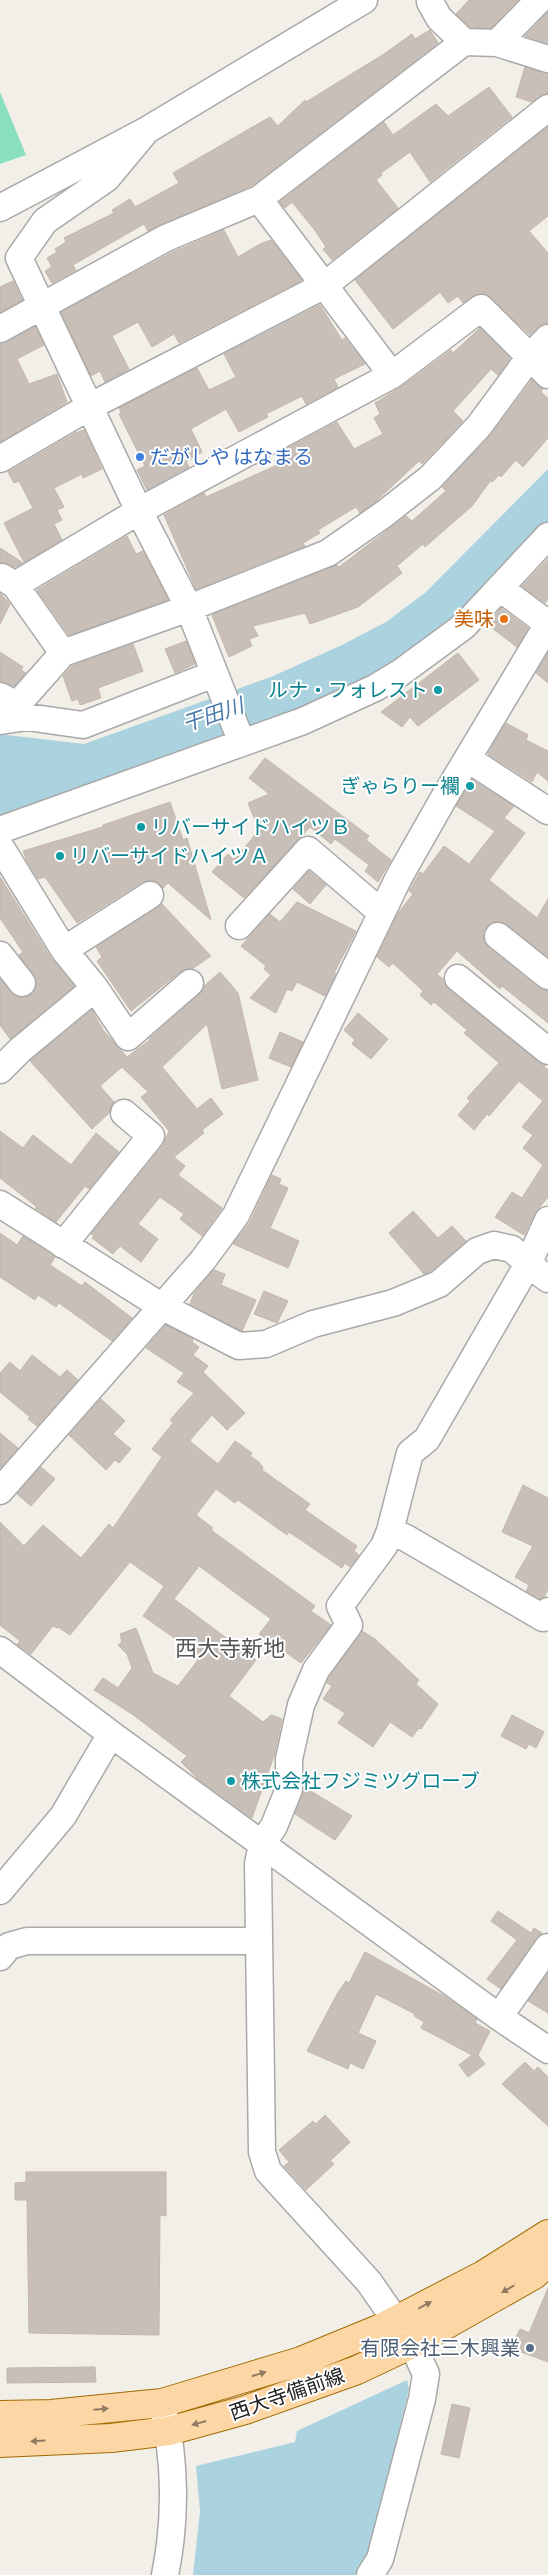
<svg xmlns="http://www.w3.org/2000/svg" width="548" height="2575" viewBox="0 0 548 2575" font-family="'Alegreya Sans','Noto Sans JP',sans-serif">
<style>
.pitch{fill:#88e0be}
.water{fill:#aad3df}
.building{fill:#c7bfb8;stroke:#c4b6ab}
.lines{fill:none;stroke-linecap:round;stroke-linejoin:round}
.minor-casing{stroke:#a9a9a9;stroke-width:29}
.major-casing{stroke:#a06b00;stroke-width:30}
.minor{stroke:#fff;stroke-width:26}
.major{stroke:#fcd6a4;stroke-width:28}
.oneway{fill:#8f7c63}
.shop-dot{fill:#3f7fe0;stroke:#fff;stroke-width:2}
.food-dot{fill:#e8710a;stroke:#fff;stroke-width:2}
.culture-dot{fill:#0f9aa8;stroke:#fff;stroke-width:2}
.service-dot{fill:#5c6f8a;stroke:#fff;stroke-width:2}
.labels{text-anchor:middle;stroke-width:4;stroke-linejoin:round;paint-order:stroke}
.shop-label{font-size:20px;fill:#366cbe;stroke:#fff;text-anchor:start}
.food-label{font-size:20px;fill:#c56008;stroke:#fff;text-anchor:end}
.culture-label{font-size:20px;fill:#0d838f;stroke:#fff;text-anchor:start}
.service-label{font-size:20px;fill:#4e5e75;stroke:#fff;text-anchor:end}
.street-label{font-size:20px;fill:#222;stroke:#fff}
.water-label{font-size:21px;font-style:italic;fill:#4a7aab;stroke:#fff}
.quarter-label{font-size:22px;fill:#555;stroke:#fff}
</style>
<rect width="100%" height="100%" fill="#f2efe9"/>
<path class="pitch" d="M0 92 26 155 0 164Z"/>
<path class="water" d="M548 469V525L430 645 346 698 0 822V732L7 735 84 744 271 677 342 645 386 622 426 592Z
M407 2380 409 2389 371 2547 356 2575H193L200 2511 196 2466 295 2442 297 2431Z"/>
<path class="building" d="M469 0H518L491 28 470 27 456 14Z
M548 12V43L525 36Z
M430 30 438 43 251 186 148 231 144 224 73 265 76 270 52 283 45 271 52 267 47 258 57 252 55 249 66 242 64 238 114 213 112 210 130 199 135 207 179 183 173 173 270 117 278 126 305 100 306 102 384 54 412 34 415 39Z
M525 67 548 74V93L532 102 516 97Z
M489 87 512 117 430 182 410 152 381 173 382 175 376 180 398 208 332 260 323 249 326 247 314 229 292 202 285 208 280 202 384 122 393 135 436 104 448 116Z
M548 127V216L529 231 548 253V323L538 327 530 335 486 294 478 293 463 303 458 296 448 303 440 292 393 329 355 280Z
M224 230 238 257 260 244 271 240 302 280 179 343 174 334 152 347 138 322 112 336 129 369 105 382 100 371 91 376 61 312 173 252Z
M13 281 22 300 0 312V287Z
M320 305 342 340 345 338 365 364 334 379 338 387 306 404 302 396 266 414 268 417 239 432 226 409 191 429 202 452 186 462 189 467 147 490 137 470 145 466 119 414 121 412 119 408 197 368 209 390 236 377 224 354Z
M35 327 44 345 17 359 29 384 57 374 67 402 0 442V344Z
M480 328 510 358 498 375 491 369 453 411 463 421 422 464 419 461 375 502 360 513 356 507 318 530 320 533 303 543 305 546 196 589 164 515 204 493 206 497 284 462 279 453 337 422 354 449 383 434 374 418 380 414 375 403 401 387 451 350 453 353Z
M532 380 543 389 541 392 548 398V438L523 467 516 460 501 477 499 475 492 482 491 480 472 506 425 547 423 544 397 566 402 573 358 607 310 624 305 613 253 626 258 636 249 639 252 646 229 657 212 615 337 565 339 567 406 516 412 521 446 491 442 487 491 435Z
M84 430 102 469 83 478 82 474 54 488 64 507 57 510 62 520 54 524 62 540 24 562 4 523 33 508 19 481 14 483 8 472 75 433Z
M127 536 136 554 143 551 168 600 69 635 37 590Z
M0 548 8 553 23 563 15 567 0 563Z
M548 559V599L545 603 522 586Z
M0 593 10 604 0 624Z
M501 608 528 628 517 647 488 625Z
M186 641 195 664 175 673 165 649Z
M133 644 143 671 98 688 101 698 80 705 78 699 72 701 63 676 72 666Z
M0 652 23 667 21 670 26 673 14 686 0 681Z
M458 653 479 680 418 726 410 717 402 727 381 712Z
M548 653V683L536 673Z
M506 723 528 735 526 740 548 751V781L537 772 532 782 488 754Z
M265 758 369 836 366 840 391 860 378 882 365 871 369 865 335 839 331 844 310 827 244 898 212 872 228 854 233 859 236 858 259 830 248 803 269 794 249 778Z
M472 780 514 806 504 818 525 833 489 880 537 918 548 899V957L501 921 493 922 487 926 483 934 484 942 489 948 539 988 548 991V1023L502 986 500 989 457 951 437 974 444 980 449 990 545 1066 544 1067 548 1070V1197L535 1213 524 1235 495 1217 512 1192 522 1198 543 1165 523 1148 533 1135 522 1127 543 1101 519 1081 489 1116 487 1114 474 1130 458 1115 470 1101 467 1098 499 1063 464 1033 467 1030 434 1002 431 1005 420 995 423 991 393 963 389 967 377 957 399 912 413 894 409 891 420 872 423 874 444 846 469 864 495 831 456 806Z
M170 802 183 840 187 838 211 920 168 883 163 888 157 882 150 880 142 882 77 923 45 877 38 879 26 859 23 851 103 827V825Z
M309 871 326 885 310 904 293 889Z
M0 877 51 958 74 986 10 1039 0 1025V979L11 993 24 998 32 994 37 981 19 955 23 952 0 918Z
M297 902 356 931 334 973 336 974 325 996 297 982 292 991 287 989 276 1013 250 998 271 975 264 969 266 966 241 946 270 914 280 922Z
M162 904 211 956 192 969 180 972 131 1011 97 961 102 957 96 947Z
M220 972 238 993 258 1080 222 1089 207 1024 162 1067 197 1109 211 1098 223 1114 202 1130 204 1133 174 1157 185 1166 178 1175 222 1208 202 1236 180 1219 184 1214 160 1197 138 1224 158 1239 141 1262 120 1246 113 1254 92 1238 94 1236 91 1234 163 1145 169 1131 141 1097 148 1092 122 1067 100 1086 114 1102 109 1113 92 1129 30 1061 92 1010 103 1030 127 1057 150 1040 149 1039 200 994 204 986Z
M358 1013 388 1039 371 1059 352 1044 355 1040 344 1030Z
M280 1032 303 1042 291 1067 269 1058Z
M0 1131 23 1148 33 1135 71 1165 96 1133 119 1152 89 1189 85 1186 56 1222 35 1208 37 1207 0 1178Z
M272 1175 281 1179 279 1184 288 1188 270 1228 299 1241 288 1268 233 1244 250 1222Z
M413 1211 438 1238 452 1226 466 1241 431 1271 424 1274 389 1233Z
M0 1233 17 1245 23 1236 52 1255 55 1257 50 1265 82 1286 85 1282 132 1318 112 1341 59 1303 56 1307 38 1295 35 1300 0 1277Z
M214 1270 225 1274 221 1285 256 1300 242 1331 190 1304 194 1293Z
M264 1291 288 1301 277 1323 254 1314Z
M166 1325 193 1339 192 1342 199 1347 193 1355 208 1366 203 1372 245 1413 227 1430 212 1415 190 1440 192 1443 218 1464 235 1441 252 1453 250 1456 259 1462 263 1468 262 1470 310 1504 305 1510 357 1546 354 1551 359 1555 350 1567 345 1563 342 1568 289 1532 287 1535 238 1500 235 1503 216 1489 196 1515 213 1528 211 1530 315 1606 311 1611 331 1625 301 1663 259 1634 271 1619 199 1566 174 1599 256 1660 229 1696 263 1722 271 1715 282 1719 274 1756 252 1818 198 1779 181 1762 187 1756 132 1714 94 1690 103 1678 118 1688 132 1668 127 1654 118 1645 122 1642 120 1634 136 1628 153 1673 178 1686 198 1660 184 1649 186 1646 143 1616 164 1586 130 1562 70 1635 58 1627 57 1628 53 1626 31 1654 17 1644 20 1641 0 1625V1522L24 1546 43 1525 81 1558 109 1524 113 1528 162 1457 152 1449 173 1423 170 1420 194 1393 177 1382 184 1373 146 1348Z
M32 1355 60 1377 67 1370 78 1380 37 1426 28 1419 30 1417 0 1392V1373L10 1362 20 1371Z
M101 1399 125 1421 113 1434 131 1449 119 1463 115 1460 106 1470 69 1435Z
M0 1433 18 1448 0 1468Z
M41 1467 55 1479 31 1506 17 1494Z
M523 1485 548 1498V1589L544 1597 540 1599 526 1591 529 1585 515 1577 533 1546 502 1532Z
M362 1631 375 1639 419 1680 416 1684 438 1704 421 1729 419 1728 412 1737 390 1722 373 1747 338 1723 345 1713 323 1699 332 1686 327 1683 329 1677Z
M512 1715 544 1732 536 1748 529 1744 526 1749 501 1736Z
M304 1787 352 1816 335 1840 295 1814Z
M498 1911 531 1933 534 1928 542 1933 536 1938 501 1989 487 1979 517 1940 491 1921Z
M365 1952 444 1996 477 2019 475 2023 490 2031 478 2055 485 2064 468 2077 459 2065 472 2055 421 2028 424 2022 414 2016 415 2014 376 1994 358 2033 376 2041 363 2069 350 2063 348 2069 307 2051 337 1994 346 1981 349 1983Z
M548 1973V2013L528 2001Z
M525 2062 534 2071 538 2067 548 2077V2126L502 2084Z
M325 2115 350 2142 330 2161 334 2164 306 2190 284 2166 289 2162 279 2150 313 2121 316 2124Z
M26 2172H166V2216L160 2215 159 2335 29 2333 27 2200H15V2183L26 2182Z
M548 2288V2362L516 2350 517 2347 512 2345 520 2329 529 2333Z
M95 2367 96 2382 7 2383V2368Z
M452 2404 470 2408 459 2458 441 2454Z"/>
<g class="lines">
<g class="minor-casing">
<path id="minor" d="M431 0 430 2 439 18 464 42 497 43 548 59
M497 43 539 0
M259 199 392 375
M0 208 147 130 364 0
M0 329 166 238 259 199 464 42
M0 459 89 407 325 285 548 108
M2 577 15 585 63 653
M15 585 139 511 392 375 481 308 548 375
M500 588 548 624
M0 696 17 705 63 653 189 608 139 511 19 258 45 221 107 178 147 130
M0 721 27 717 83 725 214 674
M242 743 189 608 328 553 384 514 430 478 479 426 529 358 548 338
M468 759 548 811
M0 830 303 721 375 688 400 673 464 626 548 536
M0 846 64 950 95 988 20 1050 0 1070
M239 926 308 850 382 913
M498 936 548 976
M64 950 150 895
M0 955 22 983
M458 978 548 1051
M95 988 128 1037 190 983
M0 1204 161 1306 239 1346 266 1344 313 1324 393 1303 439 1284 477 1251 494 1245 512 1249 528 1264 427 1439 410 1453 390 1531
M548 1220 528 1264 548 1279
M63 1245 151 1136 124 1113
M0 1491 203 1260 236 1215 399 877 445 796 548 624
M0 1650 111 1734 499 2017 548 2050
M0 1891 63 1816 111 1734
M0 1957 9 1946 27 1941H259
M499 2017 548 1947
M163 2409C176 2462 176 2521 165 2575
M370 2575 380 2559 422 2399 426 2374 412 2344 369 2282 268 2171 262 2152 258 1864 262 1844 274 1826 289 1789V1759L301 1705 316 1670 349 1625 340 1606 384 1546 390 1531 406 1538 543 1618 548 1611"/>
</g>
<g class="major-casing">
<path id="major" d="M0 2415 51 2414 162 2403 301 2361 379 2329 483 2275 548 2234
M0 2443 111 2438 169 2431 245 2410 357 2370 412 2344 534 2275 548 2262"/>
</g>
<use href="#minor" class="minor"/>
<use href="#major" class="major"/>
</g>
<defs><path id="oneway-solid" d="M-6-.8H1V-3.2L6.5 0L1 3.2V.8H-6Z" transform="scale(1.25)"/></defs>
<g class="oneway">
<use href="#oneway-solid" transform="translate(508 2289) rotate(150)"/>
<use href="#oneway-solid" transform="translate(425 2305) rotate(-28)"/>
<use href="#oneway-solid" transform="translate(259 2374) rotate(-17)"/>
<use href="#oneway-solid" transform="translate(101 2409) rotate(-5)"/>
<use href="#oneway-solid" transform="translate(199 2423) rotate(164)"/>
<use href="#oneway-solid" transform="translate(38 2441) rotate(177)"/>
</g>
<circle class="shop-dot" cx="140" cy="457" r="5"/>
<circle class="food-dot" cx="504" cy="619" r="5"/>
<g class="culture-dot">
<circle cx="438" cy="690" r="5"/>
<circle cx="470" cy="786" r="5"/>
<circle cx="141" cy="827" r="5"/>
<circle cx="60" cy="856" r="5"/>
<circle cx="231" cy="1781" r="5"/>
</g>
<circle class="service-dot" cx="530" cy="2348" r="5"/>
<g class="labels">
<g class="shop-label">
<text x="150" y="464">だがしや はなまる</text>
</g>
<g class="food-label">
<text x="494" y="626">美味</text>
</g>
<g class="culture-label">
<text x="428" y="697" text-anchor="end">ルナ・フォレスト</text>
<text x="460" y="793" text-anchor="end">ぎゃらりー襴</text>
<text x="151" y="834">リバーサイドハイツＢ</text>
<text x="70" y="863">リバーサイドハイツＡ</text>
<text x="241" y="1788">株式会社フジミツグローブ</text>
</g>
<g class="service-label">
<text x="520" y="2355">有限会社三木興業</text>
</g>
<g class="street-label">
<text transform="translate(287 2394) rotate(-19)" y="7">西大寺備前線</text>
</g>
<g class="water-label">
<text transform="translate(213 715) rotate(-19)" y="7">干田川</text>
</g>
<g class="quarter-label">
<text x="230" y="1656">西大寺新地</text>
</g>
</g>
</svg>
